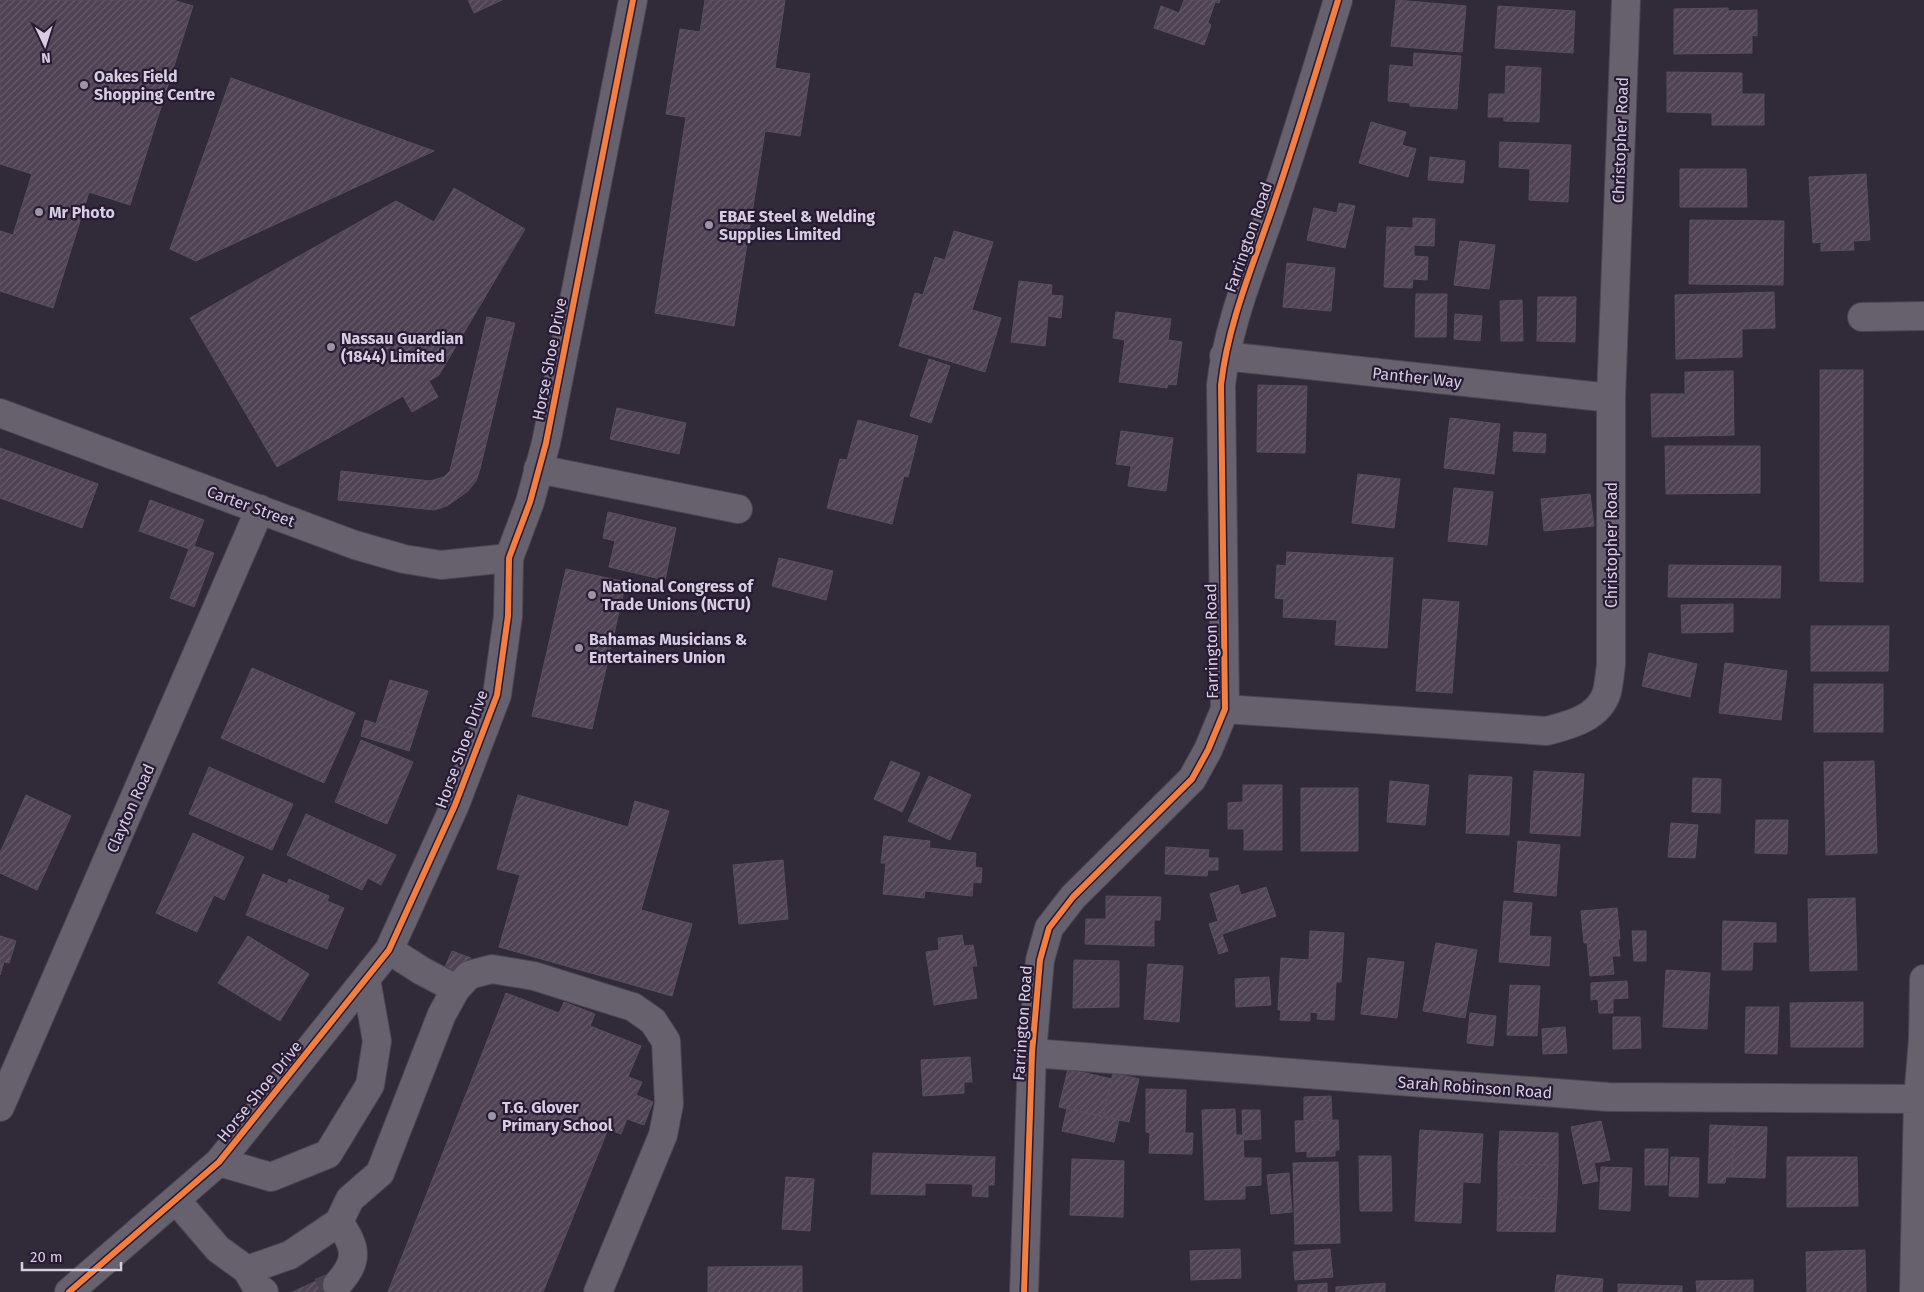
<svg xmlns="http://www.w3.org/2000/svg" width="1924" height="1292" viewBox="0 0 1924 1292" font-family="'Fira Sans',sans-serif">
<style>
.building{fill:url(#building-hatch);stroke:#574f5b}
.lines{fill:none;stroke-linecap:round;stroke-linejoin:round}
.minor-tunnel{stroke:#4a4352;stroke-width:28;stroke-dasharray:28 14;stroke-linecap:butt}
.minor-casing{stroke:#4b4552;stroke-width:30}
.minor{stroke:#67616e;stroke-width:28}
.cycleway-casing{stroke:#271a35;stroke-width:9}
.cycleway{stroke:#f27e40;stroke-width:6}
.poi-dot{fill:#9c95a6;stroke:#271a35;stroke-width:2}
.labels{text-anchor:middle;stroke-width:4.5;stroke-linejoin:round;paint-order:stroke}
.poi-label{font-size:16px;font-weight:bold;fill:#d6cee0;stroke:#271a35;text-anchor:start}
.street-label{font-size:16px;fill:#d6cee0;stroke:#271a35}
</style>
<defs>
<pattern id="building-hatch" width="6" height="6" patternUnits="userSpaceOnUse" patternTransform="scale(1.25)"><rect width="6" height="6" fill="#4e4253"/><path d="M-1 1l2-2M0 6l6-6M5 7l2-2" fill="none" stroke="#675c6b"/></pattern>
</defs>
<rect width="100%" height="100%" fill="#312a39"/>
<path class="building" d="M0 0H173L193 6 130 205 89 192 53 308 0 291V231L13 235 32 174 0 164Z
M468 0H502L474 13Z
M705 0H785L775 68 810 74 800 136 765 131 734 326 655 313 686 117 666 114 680 29 700 32Z
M1184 0H1220L1219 3 1215 2 1208 23 1211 25 1204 45 1154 28 1161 6 1179 13Z
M1396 0 1466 6 1462 52 1391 46Z
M1498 6 1575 11 1573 53 1495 48Z
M1728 8V11L1757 10V36L1752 35V53L1674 54V9Z
M1414 53 1461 56 1457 109 1410 106V103L1388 101 1390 65 1413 67Z
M1506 66 1541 68 1539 122 1504 121V117H1488L1489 94H1505Z
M1667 72 1742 73V94H1764V125H1712V113L1667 112Z
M231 78 434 151 196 261 170 249Z
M1371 122 1406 132 1402 145 1416 149 1408 177 1359 163Z
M1500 142 1571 145 1568 202 1529 200 1530 169 1499 167Z
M1430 157 1465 161 1463 183 1428 180Z
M1680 169H1746L1747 207H1680Z
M1866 174 1870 240 1853 241 1854 250 1821 251V242L1813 243 1809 177Z
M454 188 525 229 439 375 429 381 438 397 412 412 403 396 277 467 190 318 396 201 434 222Z
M1339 203 1355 206 1345 248 1307 240 1314 208 1337 213Z
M1413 218 1435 219 1434 246 1414 245V256L1428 257 1427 280 1413 279 1412 288 1384 287 1387 227 1413 228Z
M1690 220 1784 221 1783 285 1689 284Z
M954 231 993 242 972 310 1001 318 985 372 899 346 915 293 923 295 935 257 945 260Z
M1460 241 1495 245 1489 289 1454 285Z
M1287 263 1335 268 1331 311 1283 307Z
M1019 281 1052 285 1051 295 1063 296 1061 318 1048 316 1045 346 1011 342Z
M1774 292 1775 328 1742 329V357L1676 359 1675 295Z
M1416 294H1447L1446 337H1415Z
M1538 297H1576L1575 342 1537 341Z
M1522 300 1523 341H1501L1500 301Z
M1116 312 1171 319 1168 340 1182 342 1176 385 1168 384 1167 388 1119 382 1125 340 1113 338Z
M1455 314 1482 316 1480 341 1454 339Z
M487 317 515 323 480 469 476 481 468 491 447 506 434 510 338 500 341 471 430 481 444 477 450 471Z
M929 359 950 366 931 423 910 416Z
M1820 370H1863V582L1820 581Z
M1733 371 1734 435 1652 437 1651 394H1685V372Z
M1258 385 1307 386 1305 453 1257 452Z
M617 408 686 423 679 454 610 439Z
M1450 418 1500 424 1494 474 1444 468Z
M858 420 918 436 908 477 904 476 892 524 827 508 840 459 847 460Z
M1121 431 1173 438 1166 491 1128 486 1131 466 1116 464Z
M1514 432 1546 434 1545 453 1513 451Z
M1665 446H1760V493L1666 494Z
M0 448 98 484 82 528 0 498Z
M1358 474 1400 479 1394 528 1352 523Z
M1454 488 1493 492 1487 545 1448 541Z
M1590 494 1594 526 1544 531 1541 499Z
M150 500 204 520 194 546 214 553 194 607 170 598 189 549 139 531Z
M608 512 676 528 665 580 609 567 615 541 603 538Z
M1287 552 1393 558 1387 648 1335 645 1337 620 1283 617 1284 599 1275 598 1277 565 1286 566Z
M779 558 833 571 826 600 772 586Z
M1669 565 1781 566 1780 598 1668 597Z
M566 569 626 582 592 729 532 716Z
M1423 599 1459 602 1452 693 1416 691Z
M1733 604V632L1682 633 1681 605Z
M1811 626H1889L1888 671H1811Z
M1649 653 1697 664 1690 697 1642 686Z
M1725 663 1787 671 1781 720 1719 713Z
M252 668 355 713 324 783 221 738Z
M390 680 428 691 414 736 376 724Z
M1814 684H1883V732H1814Z
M365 720 414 736 409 751 361 736Z
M361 740 413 762 387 824 335 802Z
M891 761 920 773 902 812 874 799Z
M1874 761 1877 853 1826 855 1824 762Z
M209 767 293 804 272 850 189 814Z
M1534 771 1584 774 1580 836 1530 833Z
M1469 775 1512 777 1509 835 1466 833Z
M929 776 971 795 950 840 908 821Z
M1693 778 1721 779 1720 813 1692 812Z
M1390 781 1429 785 1425 825 1387 822Z
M1243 785H1282V850H1244V829H1228V803L1243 802Z
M1301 788H1358V851H1301Z
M26 795 71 816 37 890 0 873V853Z
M518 795 628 827 635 801 669 811 641 910 692 924 672 996 499 947 520 875 497 869Z
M306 814 396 855 381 885 368 878 362 890 287 855Z
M1756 820H1788L1787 854 1755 853Z
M1671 823 1698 825 1695 858 1668 857Z
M193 833 244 857 224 900 214 895 197 932 156 913Z
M884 836 930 841 929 848 976 853 975 867 982 868 981 883 973 882 972 896 925 891 924 898 883 894 886 863H881Z
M1518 841 1560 845 1556 896 1514 892Z
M1166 847 1209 850 1208 858H1218V870H1208L1207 876 1165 874Z
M783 860 788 919 739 924 733 865Z
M263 874 287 884 289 879 329 896 327 901 344 908 327 949 246 915Z
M1238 885 1241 895 1266 887 1276 916 1222 934 1228 951 1219 954 1209 924 1218 921 1210 894Z
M1106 896 1161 897 1160 920H1154V946L1085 944 1086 919H1106Z
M1855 898 1857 970 1810 971 1808 899Z
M1504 901 1532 903 1529 936 1551 937 1549 966 1499 962Z
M1617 908 1620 939 1584 943 1581 911Z
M1723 921 1776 923V942H1753L1752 970H1722Z
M1310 931 1344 933 1341 982H1336L1334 1020 1317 1019 1318 1013 1310 1012V1021L1280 1020 1281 1010H1278L1281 958 1309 960Z
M1632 931H1646V961H1634Z
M962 935 964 946 973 945 977 966H972L977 998 934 1005 926 952 939 950 938 938Z
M0 936 16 941 9 963 4 962 0 975Z
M248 936 309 974 280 1021 218 983Z
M1618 940 1620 956H1612L1614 974 1590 976 1587 942Z
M1436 943 1477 950 1465 1018 1423 1011Z
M452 951 471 958 464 975 445 967Z
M1368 958 1404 962 1397 1018 1361 1014Z
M1074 960 1119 961V1007L1073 1008Z
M1148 964 1183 966 1179 1022 1144 1019Z
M1666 970 1710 973 1707 1029 1663 1027Z
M1269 977 1271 1005 1236 1007 1235 979Z
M1627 981 1628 998 1613 999V1013H1599L1598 999 1591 1000V983Z
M1510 985 1540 986 1537 1036 1507 1035Z
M506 993 559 1013 564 1002 595 1014 590 1026 641 1046 628 1077 642 1082 636 1095 653 1102 644 1125 627 1119 621 1134 608 1129 543 1292H388Z
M1863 1002V1047H1791L1790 1003Z
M1746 1007H1779L1777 1054 1745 1053Z
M1470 1013 1496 1016 1493 1046 1467 1043Z
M1613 1017H1640L1641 1048 1613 1049Z
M1565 1027 1567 1053 1543 1054 1542 1029Z
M970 1057 972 1082H964V1093L923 1096 921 1060Z
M1068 1069 1112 1079 1103 1117 1059 1107Z
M1113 1073 1139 1079 1129 1122 1103 1117Z
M1146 1089 1186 1090 1185 1133H1193L1192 1154 1149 1153 1150 1133 1146 1132Z
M1331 1096 1332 1120 1304 1121V1097Z
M1067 1108 1119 1120 1114 1142 1062 1131Z
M1235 1109 1236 1135H1243L1244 1158H1261V1185L1245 1186V1199L1205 1200 1202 1110Z
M1242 1110H1260L1261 1139 1243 1140Z
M1338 1120 1339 1150H1335V1156L1307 1157V1151L1296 1152 1295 1121Z
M1601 1121 1610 1160 1594 1163 1598 1181 1583 1184 1571 1127Z
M1710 1125 1734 1126 1732 1177H1726L1725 1183H1708Z
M1734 1126 1767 1127 1765 1178 1732 1177Z
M1420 1130 1483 1134 1480 1183 1463 1182 1461 1223 1415 1221Z
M1500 1131 1558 1133V1165L1498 1164Z
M1645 1149H1668L1667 1185H1645Z
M873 1153 995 1157 994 1185H988V1197L972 1196 973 1184 925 1183V1195L871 1194Z
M1359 1156H1391L1392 1211H1360Z
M1671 1157 1699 1158 1698 1197 1669 1196Z
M1787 1157H1857L1858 1206 1787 1207Z
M1072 1159 1124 1161 1123 1217 1070 1215Z
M1338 1162 1340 1243 1295 1244 1293 1163Z
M1498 1164 1558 1165 1557 1199 1498 1197Z
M1601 1167 1632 1168 1630 1211 1599 1209Z
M1289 1173 1292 1212 1271 1214 1267 1175Z
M786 1177 814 1179 810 1231 782 1229Z
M1498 1197 1557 1199 1555 1232 1497 1231Z
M1240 1249 1241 1278 1191 1280 1190 1251Z
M1330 1249 1333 1277 1295 1280 1293 1252Z
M1865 1250 1866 1292H1807L1806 1252Z
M802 1266V1292H708V1267Z
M332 1274 340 1292H292Z
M1557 1275 1603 1279 1602 1292H1555Z
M1753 1280V1292H1697L1696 1281Z
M1327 1283V1292H1298V1285Z
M1385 1283V1292H1336V1287Z
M1618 1284 1682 1286V1292H1618Z"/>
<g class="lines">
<path class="minor-tunnel" d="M320 1292 337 1285"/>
<g class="minor-casing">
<path id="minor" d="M1862 317 1924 316
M1224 356 1611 398
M0 413 355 545 404 559 441 565 509 558
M538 469 738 509
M1225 709 1547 731C1570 725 1599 718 1607 692 1609 683 1610 673 1611 664V398L1626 0
M389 950 422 971 456 989
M1032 1053 1608 1097 1918 1099
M0 1107 260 509
M219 1162 271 1177 328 1154 370 1085 377 1041 366 979
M176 1200 218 1249 247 1270 256 1286 264 1292
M247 1270 290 1255 339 1222 350 1199 380 1173 442 1014 456 989 469 975 492 969 534 976 633 1007 653 1021 666 1041 669 1104 663 1135 598 1292
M337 1285C359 1260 357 1249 339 1222
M69 1292 219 1162 389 950 455 805 497 695 508 616 509 558 530 502 546 443 633 0
M1024 1292 1032 1053 1040 960 1049 928 1073 897 1192 779 1208 750 1225 709 1221 385C1228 322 1254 263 1274 203 1297 136 1317 68 1338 0
M1914 1292 1918 1099 1923 1039 1924 979"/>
</g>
<use href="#minor" class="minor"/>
<g class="cycleway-casing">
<path id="cycleway" d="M69 1292 219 1162 389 950 455 805 497 695 508 616 509 558 530 502 546 443 633 0
M1024 1292 1032 1053 1040 960 1049 928 1073 897 1192 779 1208 750 1225 709 1221 385C1228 322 1254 263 1274 203 1297 136 1317 68 1338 0"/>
</g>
<use href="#cycleway" class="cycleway"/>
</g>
<g class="poi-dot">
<circle cx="84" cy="85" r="5"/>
<circle cx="39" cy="212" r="5"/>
<circle cx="709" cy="225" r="5"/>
<circle cx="331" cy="347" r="5"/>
<circle cx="592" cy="595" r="5"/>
<circle cx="579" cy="648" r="5"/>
<circle cx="492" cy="1116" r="5"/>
</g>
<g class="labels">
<g class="poi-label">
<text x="94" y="82">Oakes Field<tspan x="94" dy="18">Shopping Centre</tspan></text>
<text x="49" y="218">Mr Photo</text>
<text x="719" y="222">EBAE Steel &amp; Welding<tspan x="719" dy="18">Supplies Limited</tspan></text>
<text x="341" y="344">Nassau Guardian<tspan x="341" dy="18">(1844) Limited</tspan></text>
<text x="602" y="592">National Congress of<tspan x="602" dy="18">Trade Unions (NCTU)</tspan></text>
<text x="589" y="645">Bahamas Musicians &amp;<tspan x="589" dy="18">Entertainers Union</tspan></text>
<text x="502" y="1113">T.G. Glover<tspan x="502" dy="18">Primary School</tspan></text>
</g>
<g class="street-label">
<text transform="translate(1620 140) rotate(-88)" y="6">Christopher Road</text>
<text transform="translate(1248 237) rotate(-71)" y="6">Farrington Road</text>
<text transform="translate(549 359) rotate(-79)" y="6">Horse Shoe Drive</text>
<text transform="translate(1417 377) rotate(6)" y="6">Panther Way</text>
<text transform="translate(251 506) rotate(20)" y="6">Carter Street</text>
<text transform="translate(1611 545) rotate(-90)" y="6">Christopher Road</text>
<text transform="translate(1211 641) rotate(-91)" y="6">Farrington Road</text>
<text transform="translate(461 749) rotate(-70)" y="6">Horse Shoe Drive</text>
<text transform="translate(130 808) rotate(-66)" y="6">Clayton Road</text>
<text transform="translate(1022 1023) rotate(-86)" y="6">Farrington Road</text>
<text transform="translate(1475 1087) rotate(4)" y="6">Sarah Robinson Road</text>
<text transform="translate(259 1091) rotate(-51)" y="6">Horse Shoe Drive</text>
</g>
</g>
<g transform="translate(45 45) rotate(176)" stroke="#271a35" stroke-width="4" paint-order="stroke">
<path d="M0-4L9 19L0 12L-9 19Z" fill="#d6cee0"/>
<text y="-8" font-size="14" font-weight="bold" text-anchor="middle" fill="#d6cee0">N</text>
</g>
<path d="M22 1262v8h99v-8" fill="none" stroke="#d6cee0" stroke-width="2.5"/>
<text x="30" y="1262" font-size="15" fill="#d6cee0" stroke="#271a35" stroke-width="4" paint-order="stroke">20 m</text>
</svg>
